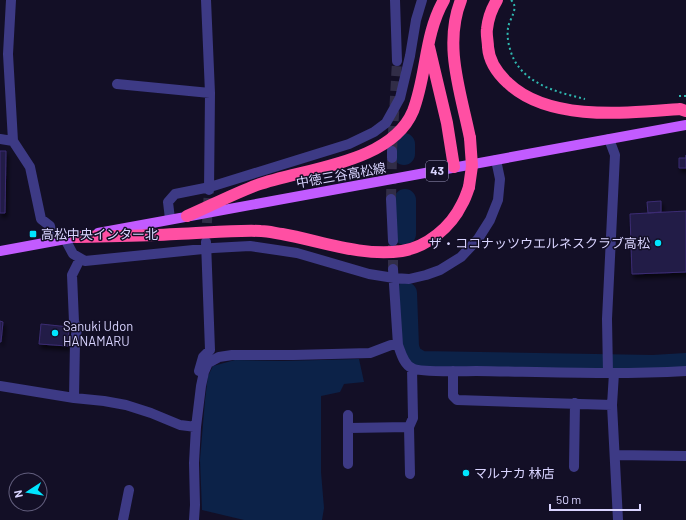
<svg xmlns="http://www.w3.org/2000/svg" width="686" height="520" viewBox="0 0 686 520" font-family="Barlow,'Noto Sans JP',sans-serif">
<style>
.water{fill:#0c2248}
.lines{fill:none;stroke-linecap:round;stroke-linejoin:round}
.river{stroke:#0c2248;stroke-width:22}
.building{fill:#241b47;stroke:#3b2d73;filter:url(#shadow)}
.street-tunnel{stroke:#312d47;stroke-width:10;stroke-dasharray:10 5;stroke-linecap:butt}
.path{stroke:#2fb8b0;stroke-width:2;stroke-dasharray:2 3;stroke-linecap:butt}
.street{stroke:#3d3a85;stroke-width:10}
.primary{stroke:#c25bff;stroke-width:10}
.highway{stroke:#ff4fa3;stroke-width:12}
.highway-bridge{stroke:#ff4fa3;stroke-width:12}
.poi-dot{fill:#00e5ff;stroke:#130f26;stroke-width:1.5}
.labels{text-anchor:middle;stroke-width:3;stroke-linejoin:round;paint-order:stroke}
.shield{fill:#130f26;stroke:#9e99be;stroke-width:1}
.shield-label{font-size:12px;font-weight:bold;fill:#d9d4ff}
.street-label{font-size:13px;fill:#d9d4ff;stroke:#130f26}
.poi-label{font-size:13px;fill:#d9d4ff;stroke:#130f26;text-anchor:start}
</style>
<defs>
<filter id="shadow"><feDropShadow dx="2" dy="4" stdDeviation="2" flood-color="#0009"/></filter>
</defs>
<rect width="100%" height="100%" fill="#130f26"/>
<path class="water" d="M359 359 364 382 344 384 340 392 321 396V472L324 508 322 520H244L202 510 200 460 205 400 208 376 213 366 235 360 283 361Z"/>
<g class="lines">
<path class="river" d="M404 154V144
M405 200V234
M406 293 408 347 411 356 421 362 653 366 686 364"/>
</g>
<path class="building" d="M0 151H6L5 213H0Z
M686 155V168H679V158H686Z
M661 201V212L648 213 647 202Z
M686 211V272L632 274 630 214Z
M0 321 3 322 1 342H0Z
M41 324 69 327 68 346 39 344Z"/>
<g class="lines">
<path class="street-tunnel" d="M392 151 397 61
M391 199 392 158
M206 238 209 190
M393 245V269"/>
<path class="path" d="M511 0C520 8 509 19 508 28 507 35 508 43 510 49 519 83 556 92 585 99
M679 96H686"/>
<path class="street" d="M11 0 8 54 13 141
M206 0 210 93 209 190
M395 0 397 61
M117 84 210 93
M0 139 13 141 30 167 41 219 50 226 53 241
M392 158V151
M391 199 393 241
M170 219 168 202 175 194 210 187 349 144 374 132 386 123 400 98 410 56 416 20 422 0
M65 239 73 254 85 261 213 248 250 246 297 253 369 274 394 278 409 279 426 275 440 270 461 257 478 239 490 220 498 200 500 179 496 160
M80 259 72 275 74 322 77 329 75 341 74 398 104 401 126 405 151 413 180 425 196 427
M393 269 398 345C401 353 404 365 412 368 421 373 463 371 476 371 546 372 616 375 686 371
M199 371 203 357 210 350 206 242
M453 371V396L457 400 612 405
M608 373 607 319 615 155 609 139
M614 373 612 405 618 520
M0 386 74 398
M349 428 409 427
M615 455 686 456
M348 464V415
M574 467 575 403
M410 474 409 427 413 418 412 368
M123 520 129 490
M194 520 195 505 194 463 196 427 201 386 204 372 208 363 219 357 232 355H294L370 353 391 345H398"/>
<path class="primary" d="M98 233 686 125
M0 251 82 236"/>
<path class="highway" d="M461 0C443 45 461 93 470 138
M497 0C492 8 488 20 487 29 486 34 488 41 488 47 489 61 497 73 508 83 549 122 627 113 680 109L686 111
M429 47 447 123 454 167
M187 216C210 206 233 194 257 185 304 168 391 164 413 111 427 75 424 35 444 0
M76 237C110 236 143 236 176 234 205 233 233 230 261 231 268 231 275 233 282 234 321 241 362 257 402 251 427 247 451 227 462 204 465 199 467 193 469 187"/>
<path class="highway-bridge" d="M469 187 472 166 470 138"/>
</g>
<g class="poi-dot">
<rect x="29" y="230" width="8" height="8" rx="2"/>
<circle cx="658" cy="243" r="4"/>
<circle cx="55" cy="333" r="4"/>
<circle cx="466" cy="473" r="4"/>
</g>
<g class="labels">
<rect class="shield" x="426" y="161" width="22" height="20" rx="3"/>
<g class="shield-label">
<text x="437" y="175">43</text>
</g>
<g class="street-label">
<text transform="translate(341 175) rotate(-10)" y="5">中徳三谷高松線</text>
</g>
<g class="poi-label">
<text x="41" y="239">高松中央インター北</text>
<text x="650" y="248" text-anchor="end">ザ・ココナッツウエルネスクラブ高松</text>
<text x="63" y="331">Sanuki Udon<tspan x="63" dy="15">HANAMARU</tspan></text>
<text x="474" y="478">マルナカ 林店</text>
</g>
</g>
<g transform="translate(28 492) rotate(258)"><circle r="19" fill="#130f26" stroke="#625e7d"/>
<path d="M0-3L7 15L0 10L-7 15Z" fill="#00e5ff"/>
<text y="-6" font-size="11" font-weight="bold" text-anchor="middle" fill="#d9d4ff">N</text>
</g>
<path d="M550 504v6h90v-6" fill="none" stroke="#d9d4ff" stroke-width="2"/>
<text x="556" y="504" font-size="12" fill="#d9d4ff" stroke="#130f26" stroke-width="3" paint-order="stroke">50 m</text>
</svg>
